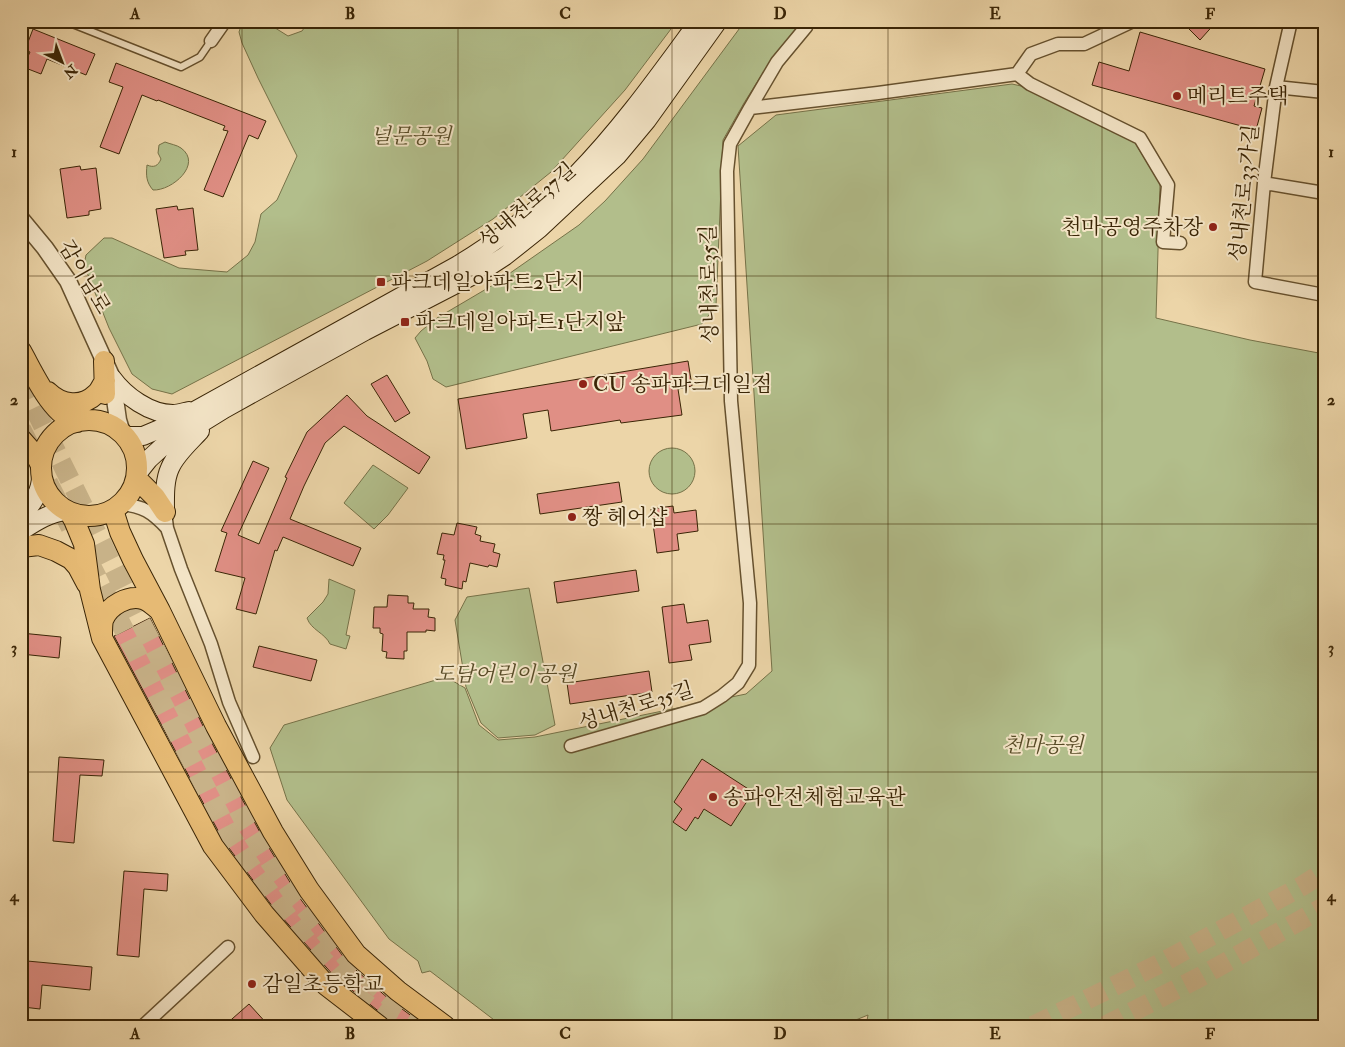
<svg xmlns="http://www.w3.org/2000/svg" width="1345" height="1047" viewBox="0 0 1345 1047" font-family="'IM FELL Double Pica','Noto Serif KR',serif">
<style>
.green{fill:#b2be8b;stroke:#767248}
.building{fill:#e08f85;stroke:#3a2506}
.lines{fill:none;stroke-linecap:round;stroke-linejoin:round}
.primary-tunnel{stroke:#c8b288;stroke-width:20;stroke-dasharray:20 10;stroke-linecap:butt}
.service-casing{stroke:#66512e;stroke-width:9}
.minor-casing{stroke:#66512e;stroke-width:15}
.tertiary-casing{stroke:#66512e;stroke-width:19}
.secondary-casing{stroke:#3a2506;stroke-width:20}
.primary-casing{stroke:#3a2506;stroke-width:22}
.service{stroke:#f3e4c6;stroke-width:6}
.minor{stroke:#f3e4c6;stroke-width:12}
.tertiary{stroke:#f3e4c6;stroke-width:16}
.secondary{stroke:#f3e4c6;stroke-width:18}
.primary{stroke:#e6ba74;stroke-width:20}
.grid{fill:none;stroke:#3a2506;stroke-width:1;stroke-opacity:0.55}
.poi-dot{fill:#8f2418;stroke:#f3e4c6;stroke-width:2}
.labels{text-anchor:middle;stroke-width:4;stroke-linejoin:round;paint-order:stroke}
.poi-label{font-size:21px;fill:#3a2506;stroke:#f3e4c6;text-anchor:start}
.park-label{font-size:21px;font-style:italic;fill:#584b27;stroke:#f3e4c6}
.street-label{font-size:21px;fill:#3a2506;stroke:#f3e4c6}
.neatline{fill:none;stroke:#3a2506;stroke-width:2}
.grid-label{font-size:16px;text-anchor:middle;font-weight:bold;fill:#3a2506}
</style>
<rect width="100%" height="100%" fill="#ecd5a8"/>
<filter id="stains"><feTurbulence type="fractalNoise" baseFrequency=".004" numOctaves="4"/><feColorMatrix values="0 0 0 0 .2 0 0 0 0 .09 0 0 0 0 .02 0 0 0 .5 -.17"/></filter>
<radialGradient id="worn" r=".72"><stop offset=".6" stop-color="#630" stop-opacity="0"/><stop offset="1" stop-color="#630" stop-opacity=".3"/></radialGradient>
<path class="green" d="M244 21H264L288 36 302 31 309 21H677L625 90 551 172 493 219 427 261 172 394 152 389 132 374 109 328 84 265 86 255 104 238H112L179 268 227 272 248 255 255 242 261 214 277 200 297 156 258 78 242 43 239 32 242 23Z
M745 21H794L800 26 771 60 744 103 723 140 716 306 702 324 446 387 433 379 427 361 415 338 421 331 437 318 493 285 579 225 605 201 643 159Z
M1012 84 1039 90 1134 141 1160 184 1156 318 1250 340 1324 354V1026H866L868 1015 841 1026H502L430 971 422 973 418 961 389 939 287 800 270 748 284 725 446 677 465 688 479 725 498 740 535 737 746 694 772 671 738 146 776 115Z
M165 142C170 144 177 145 181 148 203 164 172 191 153 190 146 182 146 175 147 165 154 168 158 166 161 159L158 153 159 145Z
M649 471a23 23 0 1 1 46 0a23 23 0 1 1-46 0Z
M373 465 408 488 388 515 374 529 344 503Z
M329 579 355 590 346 635 350 636 346 649 330 644C325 633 311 630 307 618L323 602 328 594Z
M529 588 555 725 535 735 498 738 481 723 466 687 455 620 467 597Z"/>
<path class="building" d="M1181 21H1217L1200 40Z
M33 29 95 54 86 75 47 59 41 74 23 67 30 52 25 50Z
M1140 32 1265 69 1254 106 1262 108 1256 130 1092 85 1099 62 1129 71Z
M116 63 266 121 258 139 249 135 223 197 204 190 228 131 223 130 225 126 158 100 157 101 142 95 119 154 100 147 123 87 109 82Z
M80 166 81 170 96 168 101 209 89 211V215L67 218 60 169Z
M177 206 178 210 193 208 198 250 185 251 186 255 164 258 156 209Z
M688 361 692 386 678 389 682 415 621 423 620 420 551 431 548 410 523 414 527 438 466 449 458 399Z
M387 375 410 413 395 422 371 384Z
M347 395 367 416 430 457 419 474 344 426 325 443 304 486 290 519 361 548 353 566 283 537 277 551 275 550 256 614 236 609 245 578 215 571 227 533 221 531 253 461 269 468 238 535 259 544 287 478 285 477 307 432Z
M619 482 622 502 540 514 537 494Z
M673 506 674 513 696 510 698 531 677 534 679 550 657 553 651 509Z
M457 523 477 527 475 534 481 536 480 541 495 544 493 552 500 554 497 567 489 565 488 567 470 563 466 582 463 581 462 589 445 585 446 579 441 578 445 560H443L444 555 437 554 442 533 454 535Z
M636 570 639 591 557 603 554 582Z
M388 595 408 596V603H414L413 609H429L428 617 435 618V631L426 630V632H407V651H404V659L386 658 387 652 382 651 383 634 380 633V628H373L374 607H387Z
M684 604 687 623 708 620 711 642 689 645 692 660 669 663 662 607Z
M150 618 206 732 263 838 299 897 348 963 390 1000 425 1026H391L390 1021 386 1017 334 976 273 907 223 840 114 636Z
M21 633 61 637 59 658 21 654Z
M259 646 317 660 311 681 253 667Z
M649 671 652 692 570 704 567 683Z
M59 757 104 760 102 776 80 775 74 843 53 841Z
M702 759 753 792 731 826 704 809 698 819 695 817 686 831 673 822 682 809 674 802Z
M124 871 168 874 167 891 144 889 139 957 117 955Z
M27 961 92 967 90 990 42 985 40 1009 23 1007Z
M249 1004 269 1026H224Z"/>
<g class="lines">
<path class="primary-tunnel" d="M21 381 139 619 246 824 271 863 297 899 352 964 397 1004 431 1025
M21 429 71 528
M88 560 231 837C259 880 289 920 322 959 330 967 337 976 345 985 360 1000 378 1013 395 1026
M1033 1026 1165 961 1302 886 1324 872
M1105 1026 1200 977 1324 907"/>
<g class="service-casing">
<path id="service" d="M65 21 181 67 200 57 211 41"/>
</g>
<g class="minor-casing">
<path id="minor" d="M1291 21 1276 87 1264 183 1255 282 1324 295
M211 41 225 21
M1017 74 1030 84 1140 138 1168 185 1163 242 1180 243
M1276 87 1324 92
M750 108 878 93 1017 74 1031 54 1058 44H1084L1133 21
M1264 183 1324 193
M121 504C143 506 152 512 167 528
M165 512 167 528 181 569 211 644 229 702 253 757
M571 746 703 708 722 696 738 683 749 665 750 603 731 401 727 171 730 144 750 108 777 62 806 27 801 21
M143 1026 228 947"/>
</g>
<g class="tertiary-casing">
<path id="tertiary" d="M21 219 45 248 68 281 112 378 118 420 122 433"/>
</g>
<g class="secondary-casing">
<path id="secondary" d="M112 378C125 396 150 414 173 414 178 414 184 412 189 411
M125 436H143L169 425 458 265C491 245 523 221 553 196 560 189 569 183 576 175 622 128 660 74 699 21
M137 474 149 459 161 448 224 409 365 331 485 269 505 256 539 229 617 156 647 120 718 21
M165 512C165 498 164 481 170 468 176 454 190 442 200 431
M21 517C33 503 42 491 41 473
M21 531C35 522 50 512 67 511"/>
</g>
<g class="primary-casing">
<path id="primary" d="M21 351C33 372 52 416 77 422
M104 361 105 394
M48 392C61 405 82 408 96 394 100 391 102 385 105 381
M41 468a48 48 0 1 1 96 0a48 48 0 1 1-96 0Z
M21 439 36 456 41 465
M136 478 155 497 165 512
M113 510 120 532 133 560 160 611 216 726 273 832 309 890 356 954 398 991 445 1026
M70 513 74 520 84 544 90 590 102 638 213 846 264 914 326 985 379 1026
M21 547 39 545 56 551 71 559 78 567 87 584
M102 636C102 631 102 624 103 620 109 605 128 595 143 599 150 601 155 607 160 611"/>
</g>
<use href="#service" class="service"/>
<use href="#minor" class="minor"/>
<use href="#tertiary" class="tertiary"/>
<use href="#secondary" class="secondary"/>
<use href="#primary" class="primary"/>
</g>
<path class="grid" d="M242 21V1026M458 21V1026M672 21V1026M888 21V1026M1102 21V1026M21 276H1324M21 524H1324M21 772H1324"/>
<g class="poi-dot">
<circle cx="1177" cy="96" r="5"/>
<circle cx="1213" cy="227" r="5"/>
<rect x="376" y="277" width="10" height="10" rx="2.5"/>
<rect x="400" y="317" width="10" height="10" rx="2.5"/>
<circle cx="583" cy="384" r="5"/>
<circle cx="572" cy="517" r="5"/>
<circle cx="713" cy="797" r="5"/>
<circle cx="252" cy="984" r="5"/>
</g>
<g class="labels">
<g class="poi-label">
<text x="1187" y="103">메리트주택</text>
<text x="1203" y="234" text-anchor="end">천마공영주차장</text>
<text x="391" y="289">파크데일아파트2단지</text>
<text x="415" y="329">파크데일아파트1단지앞</text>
<text x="593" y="391">CU 송파파크데일점</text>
<text x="582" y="524">짱 헤어샵</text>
<text x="723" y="804">송파안전체험교육관</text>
<text x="262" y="991">감일초등학교</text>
</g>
<g class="park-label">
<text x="411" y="143">널문공원</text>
<text x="505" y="681">도담어린이공원</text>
<text x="1043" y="752">천마공원</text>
</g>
<g class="street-label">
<text transform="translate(1244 193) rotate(-84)" y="7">성내천로33가길</text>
<text transform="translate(527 205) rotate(-40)" y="7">성내천로37길</text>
<text transform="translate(85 277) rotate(60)" y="7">감이남로</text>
<text transform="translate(709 284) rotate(-91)" y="7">성내천로35길</text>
<text transform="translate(636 706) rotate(-17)" y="7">성내천로35길</text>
</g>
</g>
<rect width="1345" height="1047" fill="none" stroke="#ecd5a8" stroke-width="55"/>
<g transform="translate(62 62) rotate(138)" stroke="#f3e4c6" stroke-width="4" paint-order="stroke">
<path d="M0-4L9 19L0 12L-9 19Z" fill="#3a2506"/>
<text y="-8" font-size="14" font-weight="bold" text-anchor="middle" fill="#3a2506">N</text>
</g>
<rect x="28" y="28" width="1290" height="992" class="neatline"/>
<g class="grid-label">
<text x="135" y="19">A</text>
<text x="350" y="19">B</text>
<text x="565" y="19">C</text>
<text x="780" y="19">D</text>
<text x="995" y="19">E</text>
<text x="1210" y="19">F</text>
<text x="14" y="157">1</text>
<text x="1331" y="157">1</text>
<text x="14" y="405">2</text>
<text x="1331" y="405">2</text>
<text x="14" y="653">3</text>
<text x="1331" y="653">3</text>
<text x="14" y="901">4</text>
<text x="1331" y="901">4</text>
<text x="135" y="1039">A</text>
<text x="350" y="1039">B</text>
<text x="565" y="1039">C</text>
<text x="780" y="1039">D</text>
<text x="995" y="1039">E</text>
<text x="1210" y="1039">F</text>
</g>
<rect width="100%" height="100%" filter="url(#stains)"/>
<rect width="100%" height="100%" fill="url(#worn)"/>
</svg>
